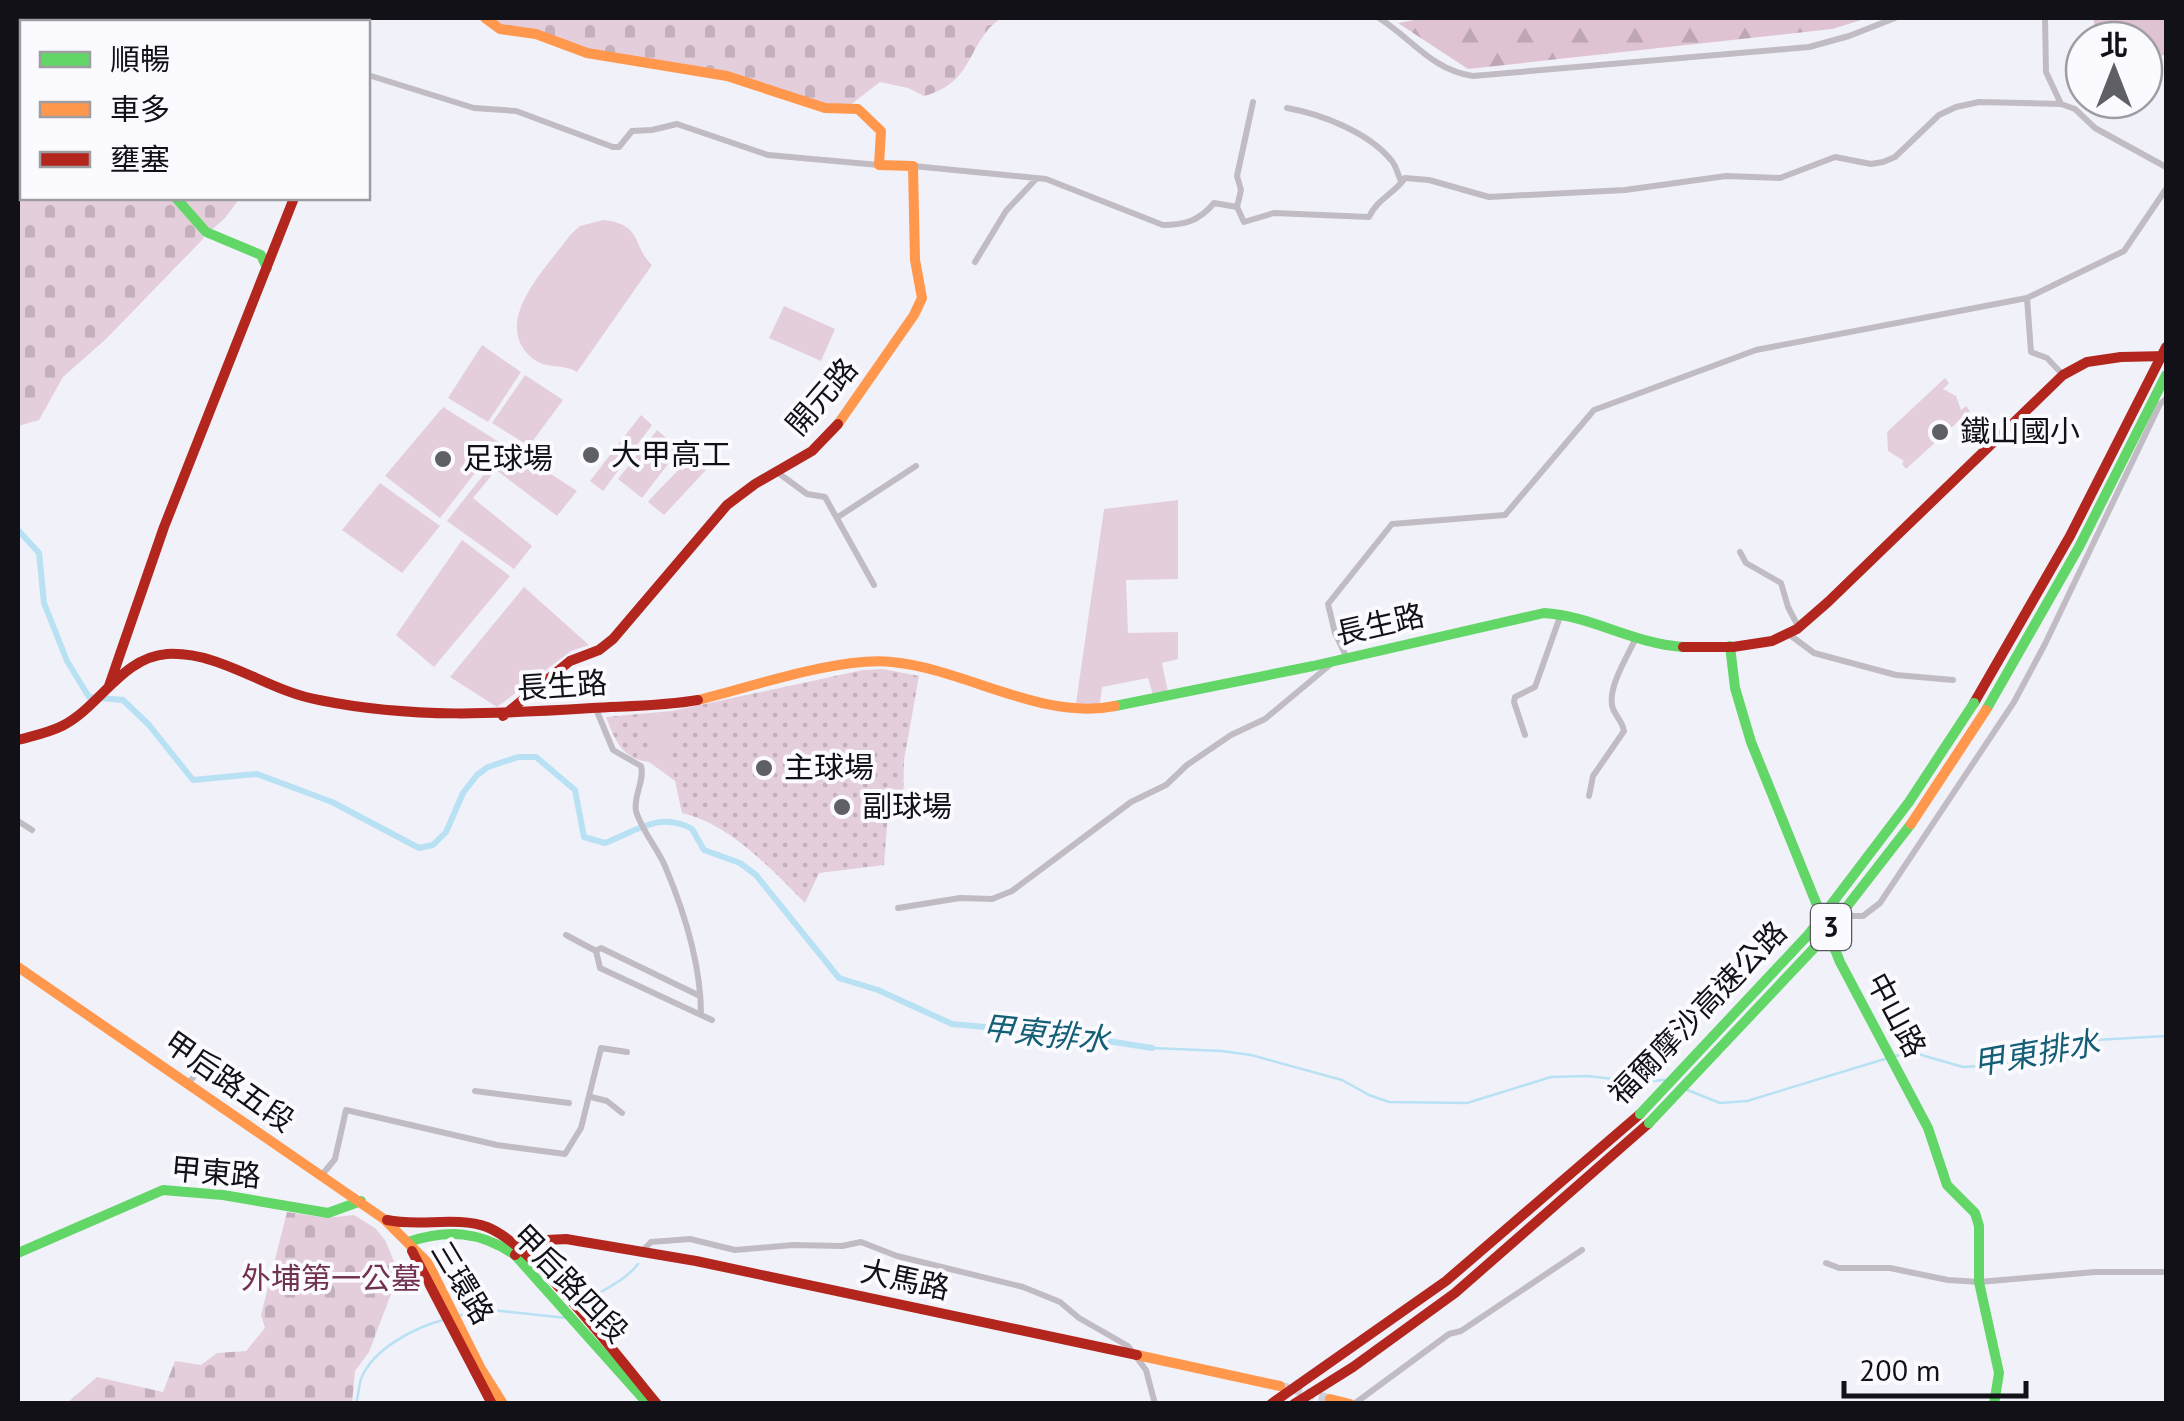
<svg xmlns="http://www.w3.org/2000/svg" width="2184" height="1421" viewBox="0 0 2184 1421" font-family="'PT Sans','Noto Sans TC',sans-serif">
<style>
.green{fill:#e5cedc}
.forest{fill:url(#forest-firs)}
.cemetery{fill:url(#cemetery-stones)}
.park{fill:url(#park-dots)}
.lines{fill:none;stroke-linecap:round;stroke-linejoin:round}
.stream{stroke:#b8e1f3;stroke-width:2.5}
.canal{stroke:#b8e1f3;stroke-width:6}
.secondary-tunnel{stroke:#cfcfd8;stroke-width:9;stroke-dasharray:9 4.5;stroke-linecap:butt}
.street{stroke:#c1bcc4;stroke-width:6}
.fast{stroke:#63d668;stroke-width:10}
.slow{stroke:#ff974d;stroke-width:10}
.jam{stroke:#b3261e;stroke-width:10}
.fast-bridge{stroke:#63d668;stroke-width:10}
.slow-bridge{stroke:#ff974d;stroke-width:10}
.jam-bridge{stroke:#b3261e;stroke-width:10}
.poi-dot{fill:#5f5f66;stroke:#fbfbff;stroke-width:4}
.labels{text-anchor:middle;stroke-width:8;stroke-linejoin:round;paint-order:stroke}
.shield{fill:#fbfbff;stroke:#57575d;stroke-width:2.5}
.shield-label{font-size:28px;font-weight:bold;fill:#111117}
.street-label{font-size:30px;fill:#111117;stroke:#fbfbff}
.poi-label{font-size:30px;fill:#111117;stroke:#fbfbff;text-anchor:start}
.park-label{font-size:30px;fill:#713251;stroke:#fbfbff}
.water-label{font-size:32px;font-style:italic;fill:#145f75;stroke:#fbfbff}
</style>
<defs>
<pattern id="forest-firs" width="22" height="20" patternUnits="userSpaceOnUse" patternTransform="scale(2.5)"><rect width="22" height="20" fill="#dfc3d3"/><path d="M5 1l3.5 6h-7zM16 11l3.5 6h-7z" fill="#bea6b4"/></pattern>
<pattern id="cemetery-stones" width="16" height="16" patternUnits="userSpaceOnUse" patternTransform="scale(2.5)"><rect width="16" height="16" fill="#e5cedc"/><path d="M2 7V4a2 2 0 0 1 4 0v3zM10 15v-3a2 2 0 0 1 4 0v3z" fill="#c3b0bc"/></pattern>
<pattern id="park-dots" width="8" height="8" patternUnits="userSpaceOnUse" patternTransform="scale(2.5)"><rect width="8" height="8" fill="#e5cedc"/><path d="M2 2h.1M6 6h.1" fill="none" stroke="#c3b0bc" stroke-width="1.8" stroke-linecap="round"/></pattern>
</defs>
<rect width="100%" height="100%" fill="#f1f1fa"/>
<path class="green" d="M603 220C644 224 632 247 652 265L577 372C563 363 546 370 532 358 489 322 549 265 571 234L580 226Z
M784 306 835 329 821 361 769 338Z
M482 345 521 372 488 422 448 398Z
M525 375 563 400 529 446 492 423Z
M1945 378 1949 383 1943 389 1956 396 1961 410 1966 406 1970 411 1906 469 1902 464 1904 461 1888 451 1887 432Z
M443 407 499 442 440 518 385 476Z
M641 415 652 425 603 491 590 481Z
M657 430 676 446 668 464 642 498 618 479Z
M507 445 577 491 557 516 496 470 473 498 532 546 514 569 447 521Z
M689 456 706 470 664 515 648 502C657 491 686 464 689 456Z
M380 483 440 526 402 573 342 530Z
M1178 500V579L1126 580 1128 633 1178 632V659L1162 663 1168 692 1153 695 1148 678 1102 687 1100 703 1093 706 1076 703 1104 509Z
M462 540 510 576 434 667 396 635Z
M524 587 589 645 571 651 497 707 450 677Z
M672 711 675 781 649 762V713Z"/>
<path class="forest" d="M1425 18H1868L1832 29 1468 69 1398 23Z
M2093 18H2166V55L2144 57V40H2098Z"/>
<path class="cemetery" d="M490 18H1002C967 39 976 83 924 96L908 88 880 82 849 106 795 103 723 77 595 58 539 35 507 31Z
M18 51 22 52V198H174L204 238 106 339 63 377 39 420 18 426Z
M178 198H240L225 218 208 233Z
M287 1212 327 1218 354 1215 375 1228 385 1240 402 1280 394 1286 369 1352 355 1371 352 1403H67L97 1377 163 1392 175 1361 201 1365 217 1353 246 1351 265 1328 261 1315Z"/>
<path class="park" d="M883 669 919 676 904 760 903 811 888 812 884 865 819 873 805 903C771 869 730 824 682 813L672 767V711L863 670Z
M649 713V762C622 759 615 740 606 717Z"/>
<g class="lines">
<path class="stream" d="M1152 1048 1222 1051 1251 1055 1342 1080 1369 1095 1389 1102 1467 1103 1551 1077 1587 1076 1641 1082 1664 1080
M1896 1056 1911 1052 1963 1067 1995 1065 2036 1057 2060 1042 2166 1036
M1685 1089 1720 1103 1747 1101 1888 1058
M579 1305C600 1291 623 1283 638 1264
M458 1316 483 1309 567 1318
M356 1404C358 1396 359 1387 361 1379 373 1348 416 1327 446 1319"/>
<path class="canal" d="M18 530 39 553 44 603 67 661 89 697 123 700 149 725 193 780 257 774 332 802 419 848 433 845 446 832 463 793 477 775 488 767 518 757H536L575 790 584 837 605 843C636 831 660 811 692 829L704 850 740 863 756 875 839 978 878 990 952 1024 1063 1034 1152 1048"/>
<path class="secondary-tunnel" d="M1280 1386 1330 1399"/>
<path class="street" d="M1379 18C1412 39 1432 70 1473 76L1809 47 1849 36 1895 18
M2045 18 2046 72 2061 104 2075 109 2095 128 2166 167
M136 22 140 18
M304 22 309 18
M368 75 474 108 516 111 613 147H619L632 131 652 130 677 124 768 155 879 165
M1287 108C1321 114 1368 132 1391 160 1396 165 1398 175 1401 181
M913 166 1046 179 1163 225C1185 225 1199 221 1214 203L1237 207 1244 222 1274 213 1369 217C1377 199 1394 194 1405 178L1429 180 1489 197 1625 190 1726 176 1780 178 1835 157 1871 164 1883 162 1895 157 1939 115 1956 107 1979 102 2061 104
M1237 207 1241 190 1237 176 1253 102
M975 262 1006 211 1037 178
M2027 298 2031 352 2047 358 2063 375
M777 472 807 494 825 497 874 585
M838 517 916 466
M1740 552 1746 563 1781 583 1788 607 1798 626
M1790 635 1814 653 1896 675 1953 680
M1347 658 1335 633 1328 604 1392 524 1505 515 1594 410 1756 350 2027 298 2124 251 2166 189
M596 709 613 750 641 766C645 781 633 796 636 811 641 829 657 848 665 866 684 911 701 966 701 1015L712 1020
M1525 735 1514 702 1515 697 1535 687 1561 614
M1589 796 1593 776 1624 731C1622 721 1617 718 1613 709 1606 690 1627 657 1635 640
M18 821 32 830
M898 908 960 898 992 899 1012 891 1131 802 1166 785 1187 765 1231 735 1265 719 1331 664
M566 935 596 951 600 968 701 1015
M1831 935 1848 916H1863L1880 903 2014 702 2045 644 2160 404 2166 399
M596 951 601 948 700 996
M188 1084 205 1062
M475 1091 569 1103
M591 1097 607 1101 622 1113
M322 1175 335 1159 346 1110 497 1145 565 1154 581 1128 601 1048 627 1052
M640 1253 651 1242 690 1239 735 1250 793 1245 842 1246 861 1242 897 1256 1023 1287 1060 1302 1079 1318 1128 1346 1146 1370 1155 1404
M1826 1263 1839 1268H1890L1948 1280 1979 1282 2095 1272H2166
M1354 1404 1449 1334 1461 1331 1582 1250"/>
<path class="fast" d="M176 198 206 232 261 255 267 268
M1730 646 1735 688 1751 742 1840 962 1928 1128 1947 1185 1975 1213 1979 1226V1282L1999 1373 1994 1404
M1115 706 1313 666 1544 613C1592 616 1631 643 1683 647
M1986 710 2079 547 2166 375
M408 1242C448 1229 480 1231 515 1255L648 1404
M18 1253 163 1190 223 1195 328 1213 361 1201"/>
<path class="slow" d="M485 18 500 29 536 34 587 53 727 76 825 108 858 109 881 131 879 165 913 166 915 260 922 298 914 315 838 424
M363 22 365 18
M698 700C751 687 841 656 892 662 966 669 1041 721 1115 706
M18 967 384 1219 428 1263 481 1369 503 1404
M1137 1355 1280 1386
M1330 1399 1350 1404"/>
<path class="jam" d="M81 18 82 22
M1683 647H1733L1772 641 1797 629 1828 602 2063 375 2087 362 2121 357
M109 686 164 527 294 198
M1974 703 2070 536 2166 347
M503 716 570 661 599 650 613 639 727 505 755 484 812 451 838 424
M18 740C32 736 48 733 62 726 99 708 122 657 167 654 221 651 267 691 319 700 413 719 497 714 592 708 627 706 664 706 698 700
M387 1220C419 1227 456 1216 487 1227 535 1246 621 1361 657 1404
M412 1251 492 1404
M515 1255 527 1241 566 1239 696 1261 1137 1355
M1271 1404 1446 1281 1640 1114
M1294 1404 1353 1367 1455 1293 1649 1123"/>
<path class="fast-bridge" d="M1640 1114 1808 935 1909 802 1974 703
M1649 1123 1817 945 1911 824"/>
<path class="slow-bridge" d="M1911 824 1986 710"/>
<path class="jam-bridge" d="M2121 357 2166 356"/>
</g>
<g class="poi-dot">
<circle cx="1940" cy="432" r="10"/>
<circle cx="591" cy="455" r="10"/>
<circle cx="443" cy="459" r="10"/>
<circle cx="764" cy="768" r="10"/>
<circle cx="842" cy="807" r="10"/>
</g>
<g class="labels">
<rect class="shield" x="1811" y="904" width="40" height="46" rx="8"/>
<g class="shield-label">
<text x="1831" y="937">3</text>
</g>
<g class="street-label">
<text transform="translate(822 397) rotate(-49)" y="10">開元路</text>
<text transform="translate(1380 625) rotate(-13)" y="10">長生路</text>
<text transform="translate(562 686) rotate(-4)" y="10">長生路</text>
<text transform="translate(1698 1013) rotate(-46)" y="10">福爾摩沙高速公路</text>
<text transform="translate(1896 1015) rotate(62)" y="10">中山路</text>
<text transform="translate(229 1082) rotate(35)" y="10">甲后路五段</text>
<text transform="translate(216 1173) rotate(5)" y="10">甲東路</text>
<text transform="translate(905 1280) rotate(12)" y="10">大馬路</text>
<text transform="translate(462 1283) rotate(59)" y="10">三環路</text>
<text transform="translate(570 1284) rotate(46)" y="10">甲后路四段</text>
</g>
<g class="poi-label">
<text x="1960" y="442">鐵山國小</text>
<text x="611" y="465">大甲高工</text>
<text x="463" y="469">足球場</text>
<text x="784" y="778">主球場</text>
<text x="862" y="817">副球場</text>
</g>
<g class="park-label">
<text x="331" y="1289">外埔第一公墓</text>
</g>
<g class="water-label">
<text transform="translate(1046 1034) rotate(6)" y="11">甲東排水</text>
<text transform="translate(2036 1053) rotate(-10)" y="11">甲東排水</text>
</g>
</g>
<rect width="2184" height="1421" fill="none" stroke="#111117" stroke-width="40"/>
<rect x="20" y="20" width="350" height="180" fill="#fbfbff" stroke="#9d9da2" stroke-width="2.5"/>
<rect x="40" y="52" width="50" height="15" fill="#63d668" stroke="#9d9da2" stroke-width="2.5"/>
<text x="110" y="70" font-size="30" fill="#111117">順暢</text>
<rect x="40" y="102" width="50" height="15" fill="#ff974d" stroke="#9d9da2" stroke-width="2.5"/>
<text x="110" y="120" font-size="30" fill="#111117">車多</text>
<rect x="40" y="152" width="50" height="15" fill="#b3261e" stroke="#9d9da2" stroke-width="2.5"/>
<text x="110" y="170" font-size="30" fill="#111117">壅塞</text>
<g transform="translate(2114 70)"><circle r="48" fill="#fbfbff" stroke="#9d9da2" stroke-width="2.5"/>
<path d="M0-8L18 38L0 25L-18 38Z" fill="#5f5f66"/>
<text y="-15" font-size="28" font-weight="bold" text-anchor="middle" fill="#111117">北</text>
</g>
<path d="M1844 1381v15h182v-15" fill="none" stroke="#111117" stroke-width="5"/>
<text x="1859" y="1381" font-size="30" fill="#111117" stroke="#fbfbff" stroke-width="8" paint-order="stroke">200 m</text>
</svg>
